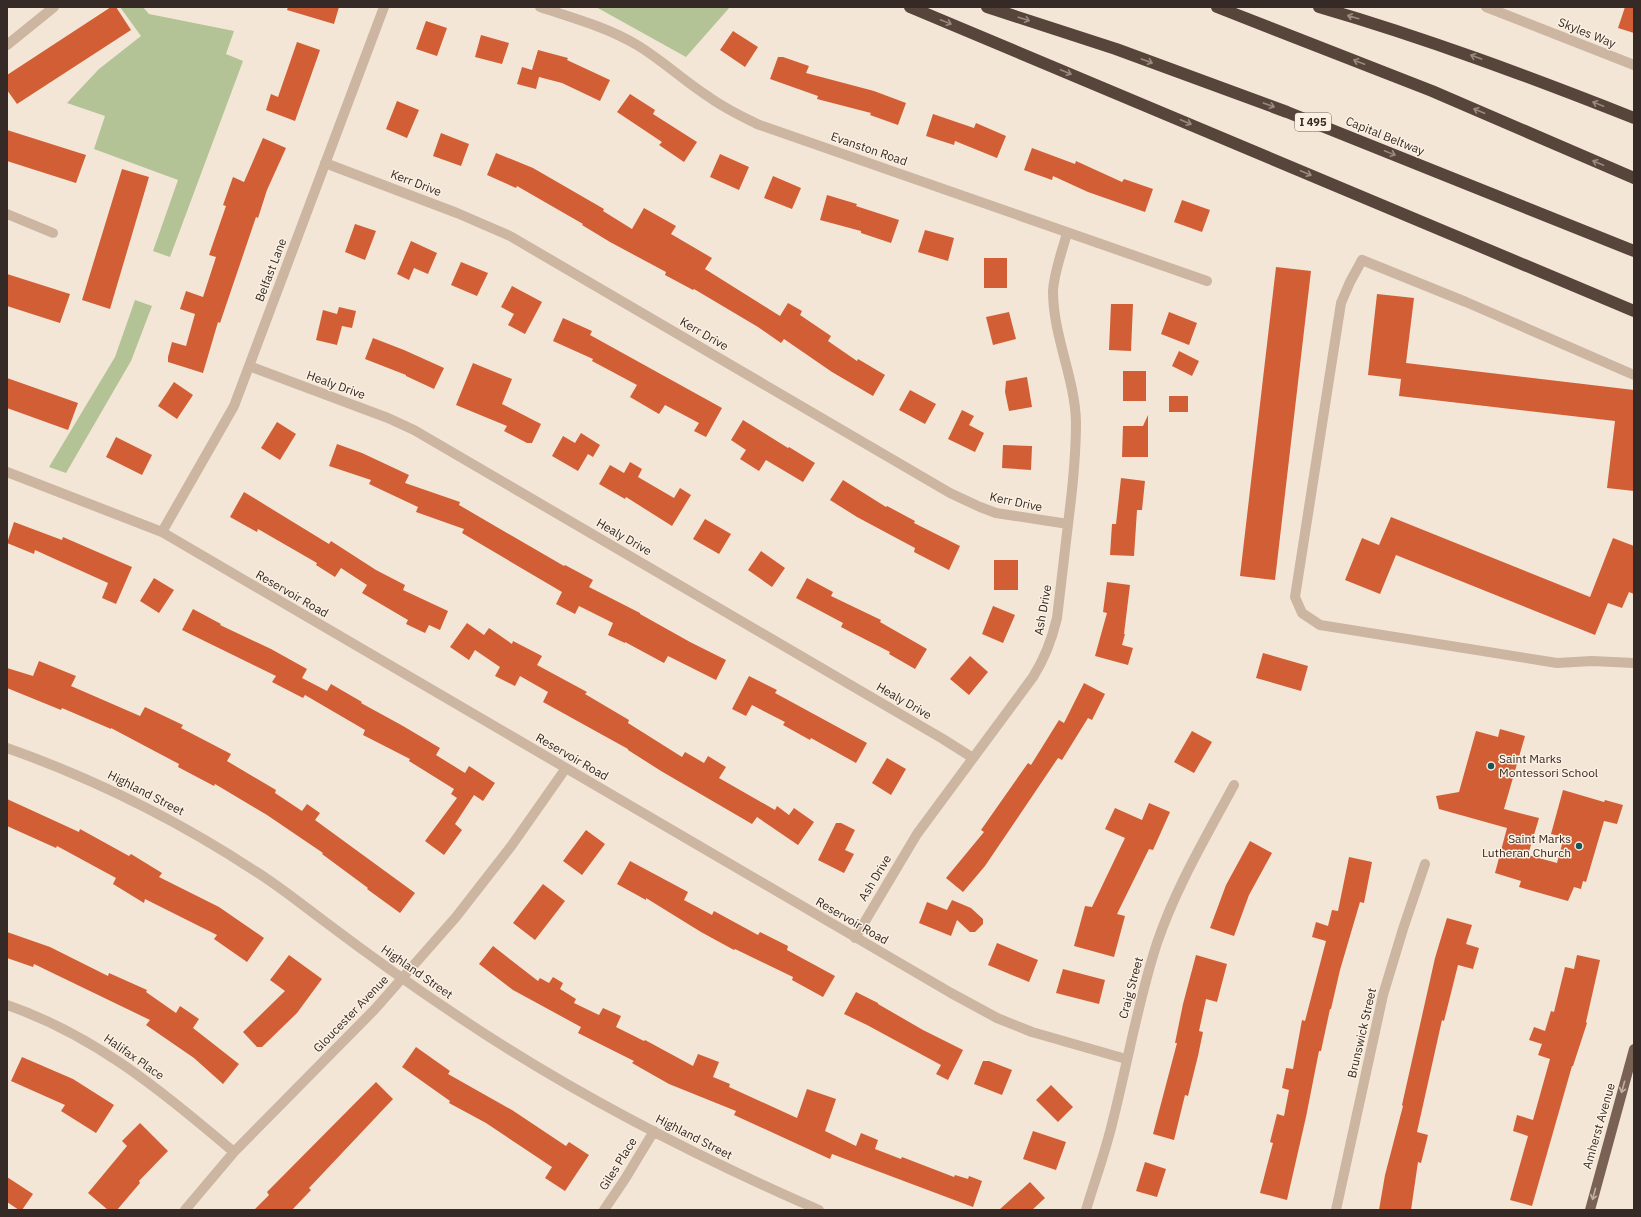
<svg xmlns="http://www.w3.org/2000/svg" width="1641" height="1217" viewBox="0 0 1641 1217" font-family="'IBM Plex Sans',sans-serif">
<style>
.green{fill:#b3c395}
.building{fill:#d25e35}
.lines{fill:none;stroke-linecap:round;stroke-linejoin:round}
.minor{stroke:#ccb5a1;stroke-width:10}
.major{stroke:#796154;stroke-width:10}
.highway{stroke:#57443b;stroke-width:12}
.oneway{stroke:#99897e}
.oneway2{stroke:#c0b0a2}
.poi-dot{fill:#17555a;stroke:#fbf0e2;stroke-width:1.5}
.labels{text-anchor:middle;stroke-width:3;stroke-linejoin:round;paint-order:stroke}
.shield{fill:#fbf0e2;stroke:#70655e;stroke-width:1}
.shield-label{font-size:11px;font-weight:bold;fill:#352a25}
.street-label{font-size:12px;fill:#352a25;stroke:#fbf0e2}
.poi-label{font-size:12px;fill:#352a25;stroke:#fbf0e2;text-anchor:start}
</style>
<rect width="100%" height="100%" fill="#f3e6d6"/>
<path class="green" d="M120 7H143L149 14 234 31 226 54 243 61 170 257 153 251 178 180 94 149 105 116 67 103 99 69 141 36Z
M596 7H730L686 57Z
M135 300 152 306 131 361 66 473 49 467 115 357Z"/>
<path class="building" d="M111 7H116L131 30 17 104 7 90V75Z
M288 7H339L334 24 287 10Z
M1625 7H1634V33L1618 28Z
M426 21 447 28 437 56 416 49Z
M733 31 758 47 745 67 720 50Z
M481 35 509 43 502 64 475 57Z
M297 42 320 50 295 121 266 110 271 94 278 97Z
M538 50 568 58 567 60 610 80 600 101 562 83 539 77 536 89 517 84 522 67 532 70Z
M778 57H783L809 66 806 73 874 91 906 103 898 125 870 115 871 113 817 99 818 96 770 79Z
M630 94 655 110 653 114 697 142 684 162 659 145 662 142 617 112Z
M397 101 419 110 407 138 386 129Z
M933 114 974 128 976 123 1006 136 997 158 955 141 954 145 926 136Z
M7 130 86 155 76 183 7 161Z
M441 133 469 144 461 166 433 156Z
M263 138 286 148 267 190 258 218 256 217 220 323 218 322 203 373 168 362V357L172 342 186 346 195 314 180 309 186 291 203 297 216 257 209 255 226 206 223 205 233 177 244 182Z
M1032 148 1075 164 1076 161 1122 182 1124 179 1153 189 1145 212 1088 192 1053 176 1052 180 1024 170Z
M496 153 533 168 604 209 603 211 632 229 644 208 676 226 671 234 712 258 705 269 780 316 788 303 802 311 800 315 831 336 828 341 857 361 858 359 885 375 873 396 832 372 784 339 781 343 758 327 694 289 693 290 665 275 666 272 610 242 582 225 583 224 517 186 516 188 487 175Z
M720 154 749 167 739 190 710 177Z
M122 169 149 177 110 309 82 300Z
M773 176 801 188 792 209 764 198Z
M827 195 857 204 856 206 899 220 891 243 861 233V231L820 220Z
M1182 200 1210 210 1202 232 1174 222Z
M355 224 376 231 365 260 345 252Z
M925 230 954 238 948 261 918 252Z
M411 241 437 253 428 274 414 268 409 280 397 274Z
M984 258H1007V288H984Z
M461 262 488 273 477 296 451 285Z
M1276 267 1311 271 1275 580 1240 576Z
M7 274 70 294 60 323 7 306Z
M512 286 542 302 525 334 508 325 514 314 501 307Z
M1377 294 1414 298 1406 363 1634 390V491L1607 488 1615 421 1399 396 1401 379 1368 375Z
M1111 304H1133L1131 351 1109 350Z
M339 307 356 311 352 328 342 326 337 345 316 340 323 310 337 314Z
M1009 312 1016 339 993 345 986 317Z
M1169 312 1197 323 1189 345 1161 334Z
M563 318 592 331 590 335 722 408 706 437 694 431 699 423 665 405 659 414 630 397 637 385 592 361 593 359 553 341Z
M373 338 404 350 444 368 434 389 406 376V375L365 359Z
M1179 351 1199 361 1192 376 1172 366Z
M473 363 512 379 502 404 541 424 532 443H527L504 431 507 426 456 405Z
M1123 371H1146V401H1123Z
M1027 377 1032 407 1009 411 1005 392 1006 381Z
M7 378 78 403 68 430 7 408Z
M174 382 193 395 177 419 158 406Z
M910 390 936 404 925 424 899 410Z
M1169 396H1188V412H1169Z
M962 410 974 416 969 425 984 433 975 452 948 439Z
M1148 415V457H1122L1123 426H1143Z
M743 420 788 448 789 447 815 463 803 482 766 460 759 471 740 459 746 450 731 440Z
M277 422 296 434 280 460 261 448Z
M581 433 600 445 593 457 588 454 578 471 552 456 563 436 575 443Z
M116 437 152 455 142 475 106 457Z
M337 444 362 453 409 475 405 483 460 502 459 505 564 566 565 565 593 580 589 587 640 613V614L690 642 726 660 716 680 668 656 664 663 625 642V643L608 635 613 623 579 606 575 614 556 604 562 592 462 533 464 529 416 512 418 507 369 484 371 480 329 466Z
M1003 445 1032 446 1031 470 1002 468Z
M630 462 642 469 638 477 674 498 680 488 691 495 672 526 626 497 625 499 599 484 610 465 624 473Z
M1121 478 1145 481 1142 510H1137L1134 556 1110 555 1112 524H1116Z
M843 480 886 507 887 506 915 521 914 523 960 546 949 570 914 552 915 548 857 517 830 500Z
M244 492 329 544 331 541 376 570 405 585 403 590 448 611 440 630 429 625 425 633 406 624 408 620 362 593 367 585 341 568 335 577 316 565 317 563 258 529 257 532 230 517Z
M1391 517 1590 597 1613 538 1634 546V594L1629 592 1622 608 1608 603 1595 635 1396 555 1380 594 1345 580 1362 538 1379 545Z
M705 519 731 534 719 554 693 539Z
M14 522 62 540 63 537 132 567 116 604 102 598 108 583 35 550 34 554 7 543Z
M761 551 785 568 772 587 748 570Z
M994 560H1018V590H994Z
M154 578 174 590 159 613 140 601Z
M807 578 833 592 831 596 881 620 880 622 927 649 915 669 889 654 890 652 841 627 843 623 796 598Z
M1107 582 1130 585 1124 634H1125L1122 645 1133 648 1128 665 1095 656 1107 613 1103 612Z
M993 606 1015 615 1003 643 982 634Z
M193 609 221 624 220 625 271 649 307 669 302 678 327 691 331 684 362 702 361 703 403 726 440 748 436 755 465 773 469 766 495 783 483 801 474 795 455 824 462 830 444 855 425 841 457 798 451 794 454 789 409 761 410 759 363 735 365 730 305 695 303 698 272 682 276 676 182 630Z
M467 623 484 635 489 628 512 644 513 641 542 656 537 665 587 692 585 694 629 720 628 723 682 757 685 752 704 763 708 756 726 767 719 778 775 810 777 806 789 815 794 808 814 822 798 845 757 817 752 824 661 771 628 750V749L543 702 548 692 520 676 515 686 495 676 500 667 475 650 469 660 450 647Z
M1263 653 1308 666 1301 691 1256 678Z
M970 656 988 672 969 695 950 679Z
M39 661 76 676 71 686 140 716 145 707 183 725 181 728 231 754 227 761 276 790 275 793 302 811 307 804 320 813 315 820 415 893 400 913 367 889 368 888 322 854 323 853 267 815 215 784 214 786 178 767 179 764 111 728V729L62 708 61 710 7 688V668L33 676Z
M749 676 777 690 775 693 867 743 856 763 811 738 810 740 783 725 785 722 752 705 746 716 732 709Z
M1084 683 1105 694 1092 720 1088 718 1062 760 1058 758 985 866 963 892 946 878 984 832 981 830 1028 763 1031 765 1059 720 1064 723Z
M1500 729 1525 736 1504 809 1539 818 1528 855 1557 863 1564 837 1551 834 1563 790 1604 802 1605 800 1623 805 1617 824 1604 821 1586 882 1583 881 1581 889 1574 887 1568 901 1519 887 1521 881 1495 873 1507 828 1439 809 1436 796 1459 792 1476 731 1498 737Z
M1192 731 1212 742 1194 773 1174 762Z
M887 758 906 769 891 795 872 783Z
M7 799 79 832 80 829 129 856 131 854 162 873 159 877 219 907 264 938 247 962 214 939 217 935 145 899 144 903 113 884 116 878 57 846 56 848 7 826Z
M1149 803 1170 812 1153 850 1149 849 1117 914 1125 916 1114 957 1074 946 1085 906 1092 907 1125 838 1105 829 1115 808 1142 820Z
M836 823H841L855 830 845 850 854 854 844 873 818 860Z
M586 830 605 844 582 875 563 861Z
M1250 841 1272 853 1249 895 1234 936 1210 928 1226 885Z
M1349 857 1372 862 1364 903 1360 902 1340 970 1331 1009H1330L1321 1051H1319L1306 1117 1287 1200 1260 1193 1273 1143 1270 1142 1277 1114 1284 1116 1289 1090 1282 1088 1286 1068 1293 1069 1302 1020 1305 1021 1326 941 1312 937 1316 922 1328 926 1332 910 1338 911Z
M630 861 688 892 684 900 712 915 714 911 758 935 760 932 788 946 787 950 835 976 823 997 792 980 793 977 735 949 734 950 701 932 646 898V900L617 884Z
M543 884 565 901 535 940 513 923Z
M952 900 971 908 983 919V924L975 932H970L957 920 951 936 919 923 927 902 947 910Z
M1447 918 1472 925 1466 944 1479 948 1473 969 1458 965 1444 1021 1442 1020 1417 1132 1428 1135 1421 1163 1418 1162 1411 1210H1379L1385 1175 1403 1106 1402 1105 1435 958Z
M7 932 50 947 108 976 109 973 147 990 146 992 176 1013 180 1006 199 1019 193 1028 239 1064 223 1084 194 1058 146 1025 150 1020 34 964 33 967 7 958Z
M997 943 1038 960 1029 982 988 965Z
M493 946 538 981 540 978 549 983 553 977 563 983 560 989 576 999 574 1003 599 1015 603 1008 621 1016 616 1027 644 1041 645 1040 693 1066 698 1054 719 1062 713 1077 730 1084 729 1087 797 1118 807 1089 836 1099 825 1131 856 1146 861 1133 878 1140 875 1149 901 1159 902 1157 954 1177 955 1175 968 1179 969 1176 982 1181 973 1207 832 1154 830 1159 734 1115 736 1111 669 1084 632 1063 634 1061 578 1033 581 1027 513 990 479 964Z
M289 955 322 979 297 1013 262 1047H257L243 1032 285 991 270 980Z
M1196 955 1227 964 1217 1002 1206 999 1199 1031 1203 1032 1198 1056 1188 1096 1185 1095 1174 1140 1153 1134 1177 1043H1175L1183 1004Z
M1577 955 1600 960 1586 1022 1587 1023 1573 1066H1572L1532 1206 1510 1200 1528 1136 1513 1131 1517 1115 1533 1120 1550 1059 1538 1055 1542 1044 1529 1040 1534 1027 1545 1031 1551 1011 1554 1012 1565 967 1574 969Z
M1063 969 1105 980 1099 1004 1056 993Z
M856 992 878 1003V1004L923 1030 963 1050 948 1080 936 1074 941 1065 867 1025 844 1014Z
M416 1047 450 1071 448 1074 512 1110 566 1146 569 1142 589 1155 565 1191 545 1178 552 1167 486 1123 449 1103 450 1101 402 1067Z
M22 1057 73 1079 114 1105 96 1133 61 1111 65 1105 11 1081Z
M983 1061H989L1012 1070 1002 1095 974 1084Z
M376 1082 393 1099 309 1188 311 1190 292 1210H254L269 1195 267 1192Z
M1051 1085 1073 1107 1058 1122 1036 1100Z
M140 1123 168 1151 139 1181 140 1183 117 1210H108L88 1193 127 1146 122 1141Z
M1033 1131 1066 1142 1056 1170 1023 1159Z
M1145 1162 1166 1169 1157 1197 1136 1191Z
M7 1177 33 1194 22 1210H19L7 1202Z
M1030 1182 1045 1198 1032 1210H999Z"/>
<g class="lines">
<path class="minor" d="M540 7C573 18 607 27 637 45 662 60 684 81 709 97 724 108 741 116 757 124L1207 281
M1486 7 1634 65
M7 45 54 7
M325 163 457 213 510 236 950 493 980 507 996 513 1068 524
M7 214 53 233
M249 366 388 418 414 430 943 739 973 758
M1634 375 1466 302 1362 260 1350 282 1341 303 1295 597 1302 613 1320 625 1557 663 1592 661 1634 663
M7 472 162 532 951 993 997 1018 1032 1032 1126 1059
M162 532 234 406 384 7
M7 748C95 779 177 820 255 871 279 886 301 904 324 921 369 955 415 988 462 1019 574 1094 695 1156 819 1210
M855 938 917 834 1033 677C1045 658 1052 639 1057 618 1061 584 1065 550 1069 516 1073 484 1076 454 1076 422 1075 378 1053 336 1053 291 1054 272 1062 252 1067 233
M7 1005C97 1036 162 1092 234 1152
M185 1210 234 1152 375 1009 456 917 512 845 566 768
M604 1210 625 1179 654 1131
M1086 1210C1095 1180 1106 1150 1113 1120 1128 1061 1138 1001 1157 943 1176 887 1206 837 1234 785
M1336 1210 1383 995 1403 929 1425 864"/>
<path class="major" d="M1590 1210 1634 1049"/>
<path class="highway" d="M910 7 1634 311
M987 7 1116 49 1287 112 1634 251
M1217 7 1432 91 1634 178
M1319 7C1426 38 1530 77 1634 118"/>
</g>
<defs><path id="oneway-shaft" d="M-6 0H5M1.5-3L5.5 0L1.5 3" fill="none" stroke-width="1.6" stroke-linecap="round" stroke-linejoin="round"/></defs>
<g class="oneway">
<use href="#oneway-shaft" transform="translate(1353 17) rotate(-164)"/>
<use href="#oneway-shaft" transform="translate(1024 19) rotate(18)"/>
<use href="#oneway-shaft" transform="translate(946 22) rotate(22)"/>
<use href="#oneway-shaft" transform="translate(1476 57) rotate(-160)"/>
<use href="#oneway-shaft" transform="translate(1147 61) rotate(20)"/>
<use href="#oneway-shaft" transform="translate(1359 62) rotate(-159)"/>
<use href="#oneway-shaft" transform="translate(1066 72) rotate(23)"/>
<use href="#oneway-shaft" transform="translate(1598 104) rotate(-158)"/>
<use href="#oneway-shaft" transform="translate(1269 105) rotate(20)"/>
<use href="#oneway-shaft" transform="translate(1479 111) rotate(-157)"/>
<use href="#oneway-shaft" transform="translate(1186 122) rotate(23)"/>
<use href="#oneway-shaft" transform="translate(1390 153) rotate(22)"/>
<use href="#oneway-shaft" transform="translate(1598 163) rotate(-157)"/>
<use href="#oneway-shaft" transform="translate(1306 173) rotate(23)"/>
</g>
<g class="oneway2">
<use href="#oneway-shaft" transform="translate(1623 1087) rotate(106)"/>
<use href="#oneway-shaft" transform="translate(1594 1194) rotate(105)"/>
</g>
<g class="poi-dot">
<circle cx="1491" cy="766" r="4"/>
<circle cx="1579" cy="846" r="4"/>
</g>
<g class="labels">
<rect class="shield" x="1295" y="113" width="36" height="18" rx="3"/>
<g class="shield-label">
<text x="1313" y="126">I 495</text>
</g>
<g class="street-label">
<text transform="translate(1587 33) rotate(22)" y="4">Skyles Way</text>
<text transform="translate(1385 136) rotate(22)" y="4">Capital Beltway</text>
<text transform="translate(869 149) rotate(19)" y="4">Evanston Road</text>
<text transform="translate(416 183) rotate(21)" y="4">Kerr Drive</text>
<text transform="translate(271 270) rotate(-69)" y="4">Belfast Lane</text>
<text transform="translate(704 334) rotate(30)" y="4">Kerr Drive</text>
<text transform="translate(336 385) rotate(20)" y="4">Healy Drive</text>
<text transform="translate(1016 502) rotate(12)" y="4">Kerr Drive</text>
<text transform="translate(624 537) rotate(30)" y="4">Healy Drive</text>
<text transform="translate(292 594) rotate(30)" y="4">Reservoir Road</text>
<text transform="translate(1043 610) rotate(-80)" y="4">Ash Drive</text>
<text transform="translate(904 701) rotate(30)" y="4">Healy Drive</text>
<text transform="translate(572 757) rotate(30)" y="4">Reservoir Road</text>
<text transform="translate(146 793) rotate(27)" y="4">Highland Street</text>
<text transform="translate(875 878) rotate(-59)" y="4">Ash Drive</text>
<text transform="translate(852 921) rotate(30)" y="4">Reservoir Road</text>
<text transform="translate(417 972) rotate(35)" y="4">Highland Street</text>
<text transform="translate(1131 988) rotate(-75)" y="4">Craig Street</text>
<text transform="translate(351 1014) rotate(-46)" y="4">Gloucester Avenue</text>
<text transform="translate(1362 1033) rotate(-77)" y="4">Brunswick Street</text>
<text transform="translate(134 1057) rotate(35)" y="4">Halifax Place</text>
<text transform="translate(1599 1126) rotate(-74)" y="4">Amherst Avenue</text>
<text transform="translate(694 1137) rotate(27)" y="4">Highland Street</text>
<text transform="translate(618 1164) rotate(-58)" y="4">Giles Place</text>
</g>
<g class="poi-label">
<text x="1499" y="763">Saint Marks<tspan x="1499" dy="14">Montessori School</tspan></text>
<text x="1571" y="843" text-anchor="end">Saint Marks<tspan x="1571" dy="14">Lutheran Church</tspan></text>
</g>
</g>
<rect width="1641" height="1217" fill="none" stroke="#352a25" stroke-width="16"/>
</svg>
